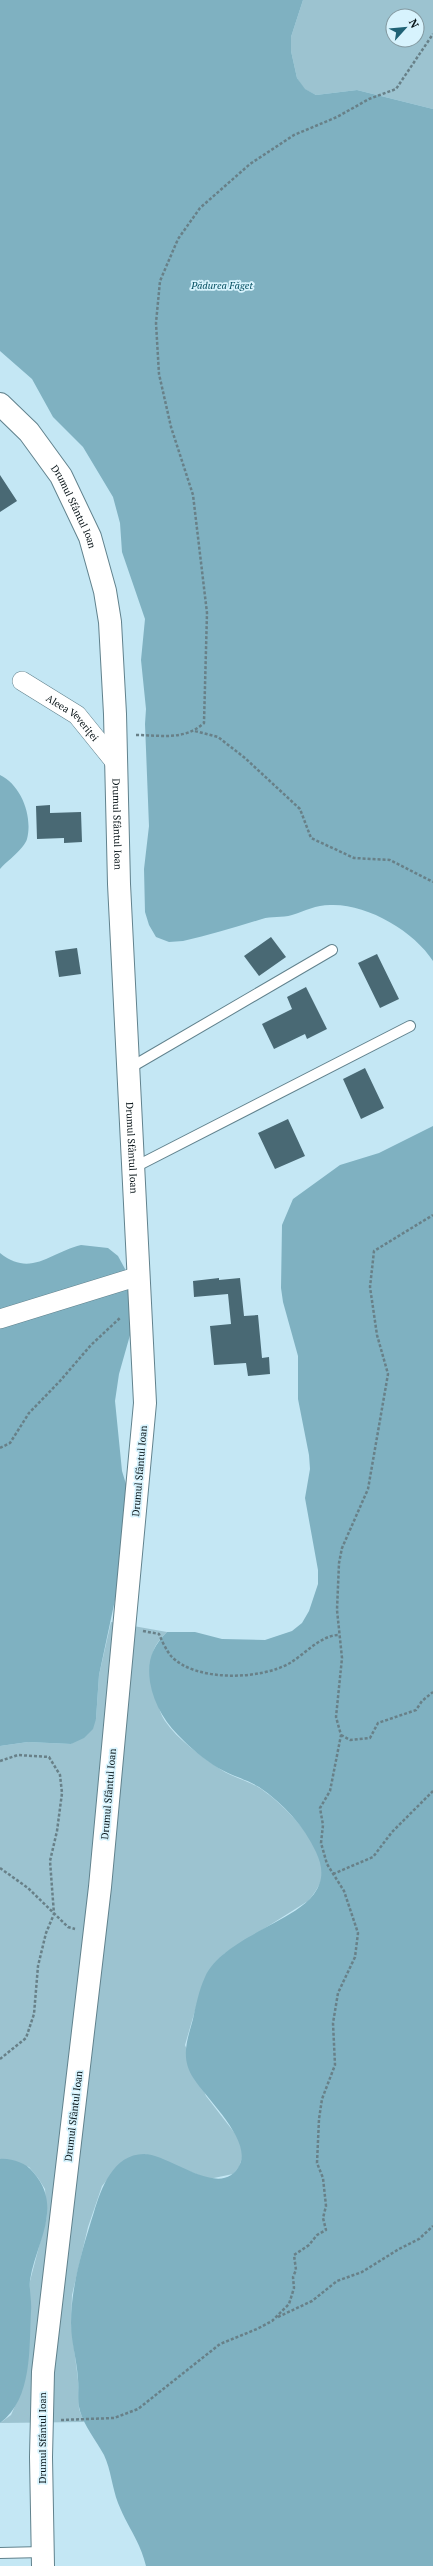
<svg xmlns="http://www.w3.org/2000/svg" width="433" height="2566" viewBox="0 0 433 2566" font-family="'PT Serif',serif">
<style>
.green{fill:#9cc3d0;fill-rule:evenodd}
.forest{fill:#7fb1c1}
.building{fill:#496974}
.lines{fill:none;stroke-linecap:round;stroke-linejoin:round}
.service-casing{stroke:#61828d;stroke-width:12}
.minor-casing{stroke:#61828d;stroke-width:20}
.secondary-casing{stroke:#61828d;stroke-width:24}
.path{stroke:#688088;stroke-width:2.5;stroke-dasharray:3 2;stroke-linecap:butt}
.service{stroke:#fff;stroke-width:10}
.minor{stroke:#fff;stroke-width:19}
.secondary{stroke:#fff;stroke-width:22}
.labels{text-anchor:middle;stroke-width:3.5;stroke-linejoin:round;paint-order:stroke}
.park-label{font-size:10px;font-style:italic;fill:#044e60;stroke:#d7f3fd}
.street-label{font-size:10px;fill:#051115;stroke:#d7f3fd}
</style>
<rect width="100%" height="100%" fill="#c4e7f4"/>
<path class="green" d="M303 0H433V109L357 90 316 95 304 89 297 78 291 51V37ZM393 16H417V40H393Z
M111 1622 167 1632C149 1650 151 1656 155 1680 157 1695 157 1709 165 1721 178 1740 201 1756 220 1769 231 1777 246 1780 258 1787 281 1801 329 1848 322 1878 319 1887 314 1894 308 1901L224 1954 201 1990 185 2045 206 2096 240 2140 243 2155 239 2167 233 2174 209 2179 145 2154 119 2165 102 2186 88 2227 72 2295 71 2324 78 2380 79 2409 84 2422 0 2423 11 2415 22 2390 29 2350 30 2281 47 2216 45 2189 38 2178 29 2167 0 2159V1746L28 1742 71 1744 96 1719 99 1675Z"/>
<path class="forest" d="M0 0H303L291 37V51L297 78 305 89 316 95 357 90 433 109V961C414 931 366 903 330 905 316 905 305 911 292 915 282 918 271 916 262 919 236 927 210 935 183 941L169 942 156 937 149 925 145 912 144 869 149 826 145 724 146 709 141 660 145 619 122 552 120 523 113 497 83 447 53 417 32 379 0 351Z
M0 775C21 785 33 816 27 839 24 849 7 861 0 869Z
M433 1126V2566H146C140 2541 127 2526 118 2503 112 2487 111 2470 104 2455 96 2440 84 2426 80 2411 77 2400 79 2390 78 2379 77 2360 71 2342 71 2323 71 2286 83 2247 94 2212 101 2189 113 2154 144 2154 170 2154 223 2202 240 2164 251 2140 207 2099 194 2079 180 2058 187 2041 193 2019 196 2005 199 1990 205 1977 216 1952 251 1936 274 1923 288 1915 304 1907 314 1894 324 1880 323 1867 316 1852 304 1826 284 1804 259 1787 248 1780 235 1777 224 1771 210 1764 195 1752 184 1741 167 1725 154 1706 150 1682 147 1661 152 1647 167 1632H195L222 1639 265 1640 292 1631 302 1623 309 1611 318 1584V1570L305 1498 310 1469 309 1455 298 1399V1356L283 1302 281 1288 282 1225 293 1199 340 1165 379 1153Z
M81 1245 108 1248 118 1256 131 1280 134 1321 119 1374 115 1401 122 1471 130 1497 119 1581 99 1675 96 1719 93 1729 84 1738 71 1744 28 1742 0 1746V1253C31 1278 51 1252 81 1245Z
M0 2159C11 2158 26 2163 33 2172 64 2207 36 2242 30 2280 29 2291 32 2301 31 2311 29 2347 33 2399 0 2423Z"/>
<path class="building" d="M0 475 17 501 0 512Z
M50 805V813L81 812 82 842 64 843V838L37 839 36 806Z
M271 937 286 957 259 976 244 956Z
M77 948 81 974 59 977 55 951Z
M377 954 399 999 380 1008 358 963Z
M306 987 327 1029 307 1039 305 1034 274 1049 262 1024 292 1009 287 997Z
M365 1068 384 1108 361 1119 343 1079Z
M288 1119 305 1156 275 1169 258 1133Z
M219 1278V1280L240 1278 244 1316 258 1315 262 1358 269 1357 270 1374 248 1376 246 1363 214 1365 210 1326 231 1324 228 1294 194 1297 193 1281Z"/>
<g class="lines">
<g class="service-casing">
<path id="service" d="M128 1069 332 950
M133 1168 410 1026
M0 2553 43 2552"/>
</g>
<g class="minor-casing">
<g id="minor">
<path id="s1" d="M22 681 77 715 115 762"/>
<path d="M0 1319 139 1276"/>
</g>
</g>
<g class="secondary-casing">
<g id="secondary">
<path id="s2" d="M0 404 29 432 61 476 90 537 105 591 110 622 115 714 119 884 145 1403 100 1887 43 2372 41 2457 43 2566"/>
</g>
</g>
<path class="path" d="M195 731 218 737 245 758 300 809 311 838 354 858 390 860 433 882
M136 735C161 735 184 741 204 723L207 613 193 495 171 427 159 374 156 323 160 281 178 239 200 208 250 164 294 135 337 117 369 99 396 89 433 34
M0 1448 10 1443 29 1413 60 1381 91 1345 121 1317
M143 1631 159 1634C162 1641 166 1650 171 1656 195 1682 261 1680 290 1663 305 1654 321 1635 339 1635
M341 1735 350 1740 370 1738 378 1723 416 1710 422 1701 433 1692
M0 1761 18 1755 49 1757 60 1775 62 1793 57 1831 50 1861 54 1914 46 1933 38 1966 34 2014 26 2038 0 2059
M0 1868 28 1888 68 1927 75 1929
M333 1874 373 1857 392 1832 433 1791
M278 2317 312 2301 337 2281 362 2272 399 2249 419 2239 433 2226
M61 2420 114 2418 138 2409 220 2344 257 2329 272 2321 289 2304 294 2288 293 2277 296 2270 294 2255 309 2245 317 2235 326 2230 323 2218 326 2206 323 2178 317 2163 319 2119 322 2099 335 2065 333 2023 338 1993 355 1957 358 1933 344 1891 327 1864 321 1843 323 1825 320 1808 330 1791 341 1735 336 1717 342 1658 337 1610 339 1563 342 1548 368 1489 388 1374 377 1335 370 1287 374 1251 433 1215"/>
<use href="#service" class="service"/>
<use href="#minor" class="minor"/>
<use href="#secondary" class="secondary"/>
</g>
<g class="labels">
<g class="park-label">
<text x="222" y="289">Pădurea Făget</text>
</g>
<g class="street-label">
<text dy="4" stroke="none"><textPath href="#s2" startOffset="128">Drumul Sfântul Ioan</textPath></text>
<text dy="4" stroke="none"><textPath href="#s1" startOffset="63">Aleea Veveriței</textPath></text>
<text dy="4" stroke="none"><textPath href="#s2" startOffset="452">Drumul Sfântul Ioan</textPath></text>
<text dy="4" stroke="none"><textPath href="#s2" startOffset="776">Drumul Sfântul Ioan</textPath></text>
<text transform="translate(139 1471) rotate(-85)" y="4">Drumul Sfântul Ioan</text>
<text transform="translate(108 1794) rotate(-85)" y="4">Drumul Sfântul Ioan</text>
<text transform="translate(73 2116) rotate(-83)" y="4">Drumul Sfântul Ioan</text>
<text transform="translate(42 2438) rotate(-90)" y="4">Drumul Sfântul Ioan</text>
</g>
</g>
<g transform="translate(405 28) rotate(63)"><circle r="19" fill="#d7f3fd" stroke="#8399a0"/>
<path d="M0-3L7 15L0 10L-7 15Z" fill="#1f6275"/>
<text y="-6" font-size="11" font-weight="bold" text-anchor="middle" fill="#051115">N</text>
</g>
</svg>
